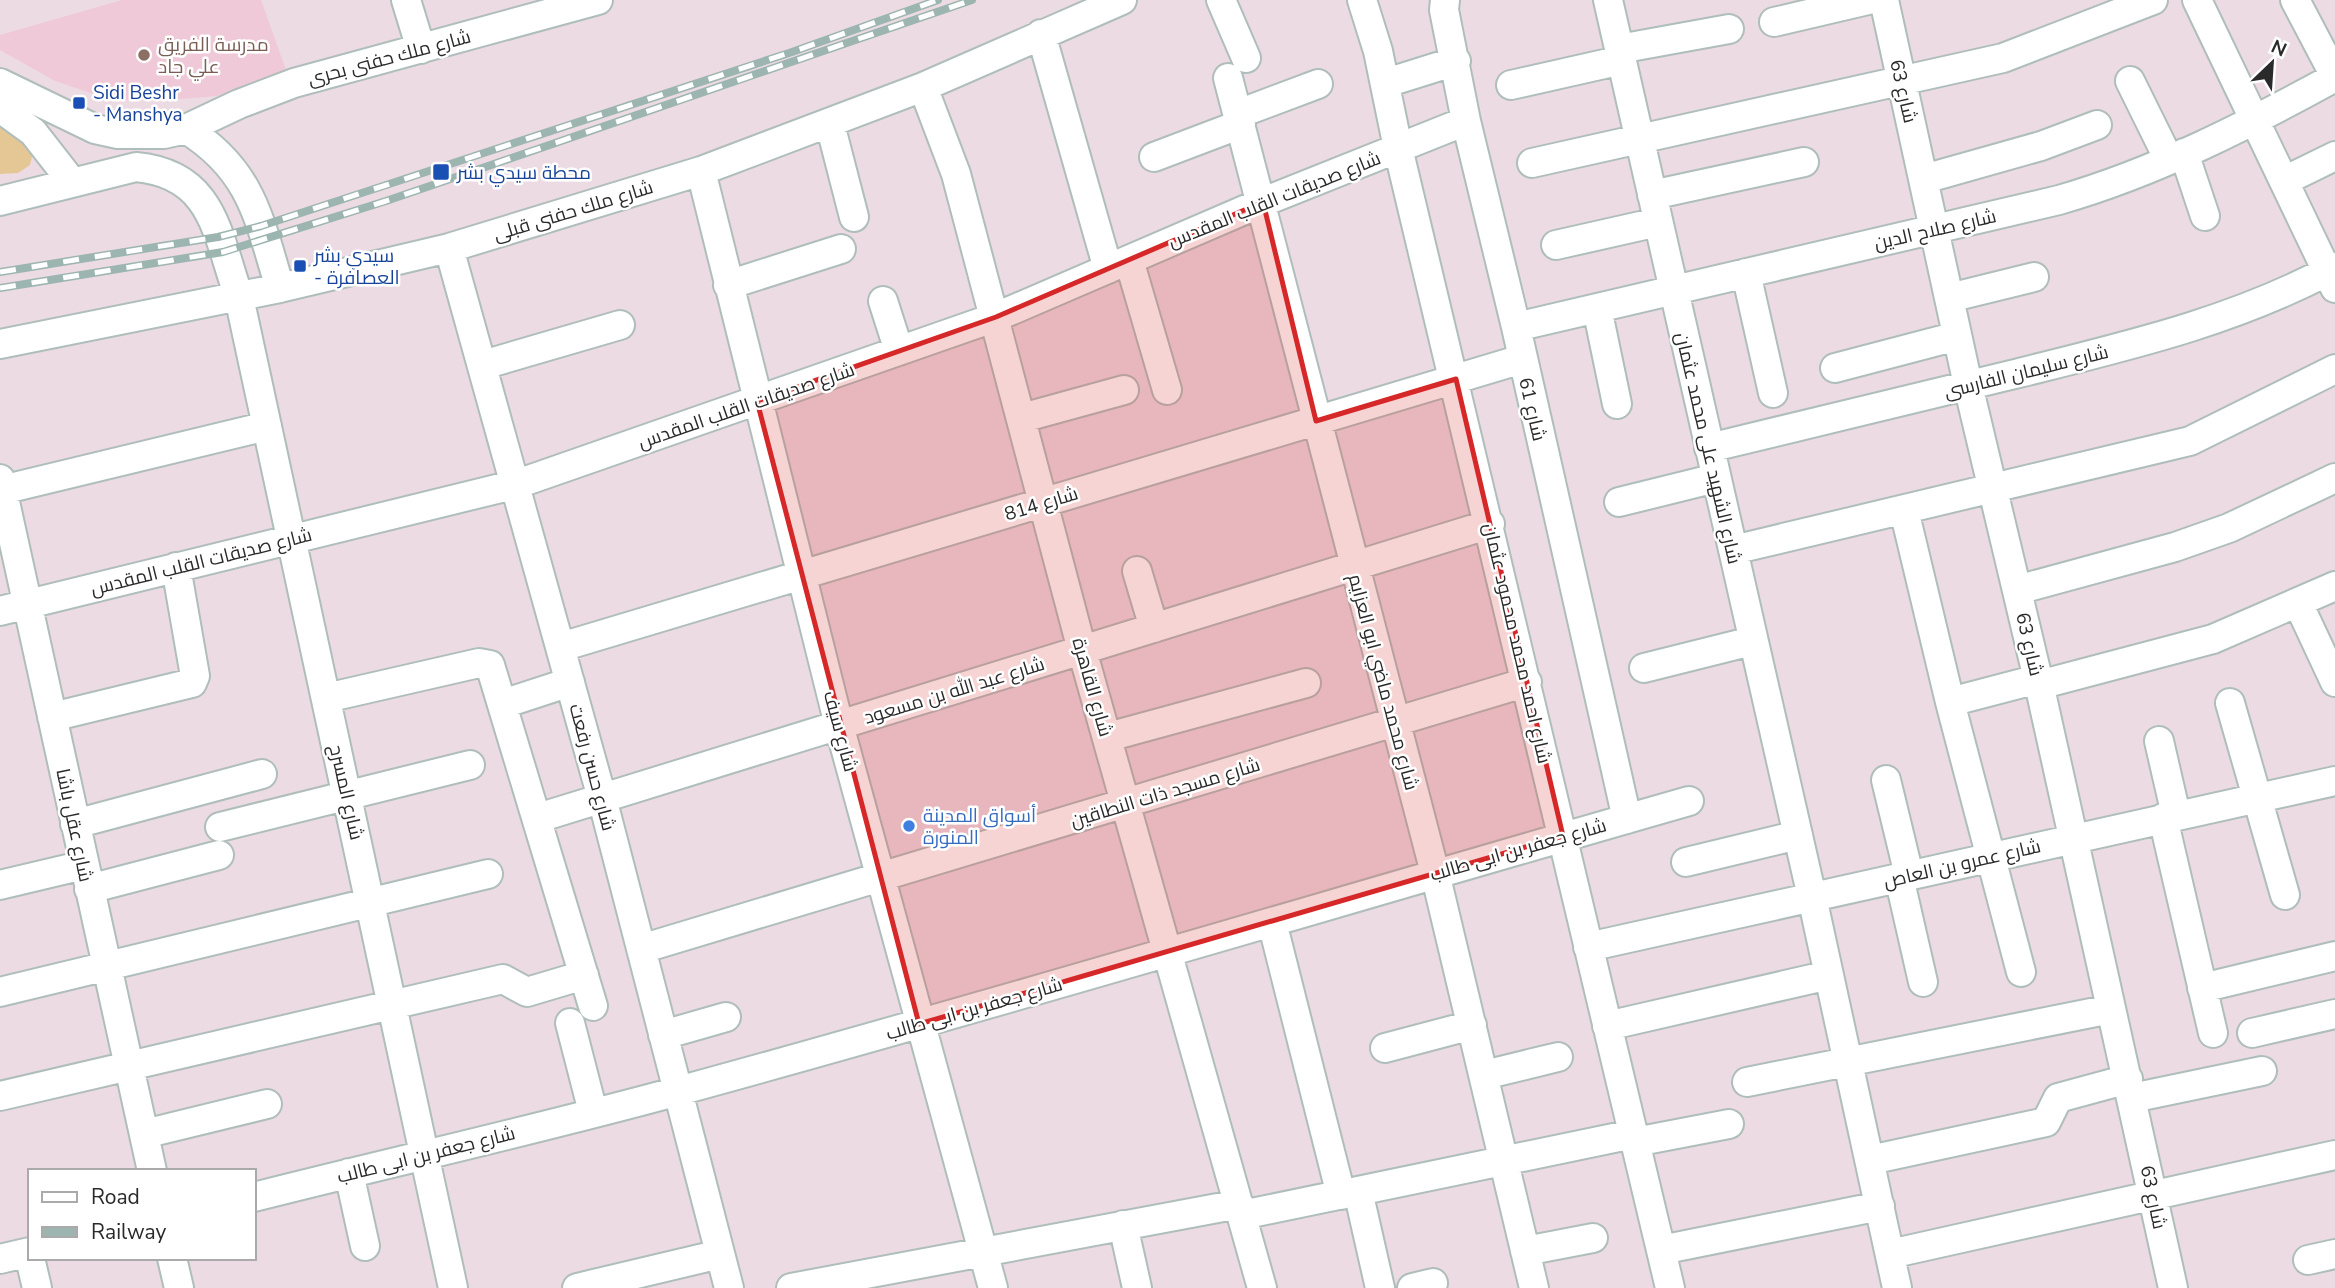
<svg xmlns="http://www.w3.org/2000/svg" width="2335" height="1288" viewBox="0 0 2335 1288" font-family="'Nunito Sans',Cairo,sans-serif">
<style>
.education{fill:#efc9d7}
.green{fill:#e5c795}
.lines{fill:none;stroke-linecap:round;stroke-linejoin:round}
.minor-casing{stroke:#afbebb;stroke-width:32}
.minor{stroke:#fff;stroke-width:28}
.rail-casing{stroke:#9db5b0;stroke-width:8}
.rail{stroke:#fff;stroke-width:5;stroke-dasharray:16;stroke-linecap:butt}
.marked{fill:#d62828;fill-opacity:0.2;stroke:#d62828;stroke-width:5;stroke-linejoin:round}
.education-dot{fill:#8d6e63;stroke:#fff;stroke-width:2.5}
.transit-dot{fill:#1a4fb4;stroke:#fff;stroke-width:2.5}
.shop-dot{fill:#3f7fe0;stroke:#fff;stroke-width:2.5}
.labels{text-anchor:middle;stroke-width:5;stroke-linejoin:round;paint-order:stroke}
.education-label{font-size:19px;fill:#785e54;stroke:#fff;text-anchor:start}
.street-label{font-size:19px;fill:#2a2a2a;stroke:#fff}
.transit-label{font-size:19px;fill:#164399;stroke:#fff;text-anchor:start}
.shop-label{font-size:19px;fill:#366cbe;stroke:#fff;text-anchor:start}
</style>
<rect width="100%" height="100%" fill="#ecdbe3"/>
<path class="education" d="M122 0H261L286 70 217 96 168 100H112L55 81 0 50V35Z"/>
<path class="green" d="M0 114 34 148 30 165 18 173 0 174Z"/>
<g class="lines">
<g class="minor-casing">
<path id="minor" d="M406 0 421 49
M1221 0 1246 58
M1362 0 1378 51 1398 148 1670 1288
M1445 0 1444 10 1466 121 1516 327 1627 819
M1608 0 1812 897 1897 1288
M1884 0 1968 385 2038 679 2173 1288
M2197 0 2335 288
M2295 0 2335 76
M1774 22 1868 0
M1041 34 1108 269
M1619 49 1729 29
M1228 78 1435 873 1534 1288
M2130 81 2169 160
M0 83 95 129 118 134H164L186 129 239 104 294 83 598 0
M1386 83 1456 61
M1511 85 1622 60
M923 87 956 174 1082 650 1262 1288
M0 108 33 132 72 182
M1238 114 1318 84
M830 124 854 217
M186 129C252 170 259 219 280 288
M2184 153 2205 216
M1154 157 1241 124
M1532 163 2003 58 2153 0
M701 171 839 725 993 1288
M1924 179 2041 146 2097 125
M2284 181 2335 156
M1652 195 1804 162
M0 201 136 167C214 174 217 235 239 297L453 1288
M1556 245 1658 222
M449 248 602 798 729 1288
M1129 260 1167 390
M1746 273 1773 393
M728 285 841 249
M1949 298 2034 277
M883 301 899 351
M1597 308 1617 404
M1516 327 2059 200C2156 172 2246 126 2335 77
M0 344 280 288 449 248 701 171 923 87 1122 0
M483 365 620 325
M1835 368 1957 336
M1022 418 1124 390
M1709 448C1812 423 1916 398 2019 373 2127 346 2236 321 2335 267
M0 479 152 1171
M2 490 267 426
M1619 502 1716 478
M1904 510 1950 702 2021 972
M1733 550 2190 441 2335 369
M1137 571 1154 628
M2017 590 2175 547 2229 528 2335 478
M2299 605 2335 682
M0 611 517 484 996 317 1263 202 1466 121
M561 647 1522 359
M1644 668 1752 641
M2039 685 2213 639 2335 586
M326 698 479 663 490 665 593 1006
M1950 702 2038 679
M2230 703 2285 895
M503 704 570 682
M52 717 192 683 195 676 176 567
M1108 737 1306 683
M2159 741 2176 815
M1886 780 1909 875
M538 818 1490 524
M2163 818 2213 1033
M75 824 262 774
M220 827 470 765
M1686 862 1798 835
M1899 877 1923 982
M0 885 84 865
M89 889 219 855
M1272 922 1341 1195
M1588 947 2335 781
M641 949 1527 682
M2202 988 2335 956
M0 992 488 874
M570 1023 593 1112
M1607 1026 1829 975
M2252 1033 2335 1014
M663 1035 726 1017
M1385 1048 1472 1025
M1484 1075 1558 1057
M1747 1082 2111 1009
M0 1096 503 979 527 992 584 975
M2132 1098 2262 1071
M144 1134 267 1104
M1635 1142 1729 1124
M1870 1160 2046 1122 2058 1098 2128 1079
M349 1173 365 1246
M1358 1191 1380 1288
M254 1197C396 1161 540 1129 682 1090 1019 998 1353 897 1689 801
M1242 1215 1633 1134
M1123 1225 1137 1288
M1661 1250 1880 1206
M1525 1251 1593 1238
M1890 1254 2335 1155
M30 1258 37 1288
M172 1258 179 1288
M0 1259 30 1252
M2308 1260 2335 1254
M577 1288 720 1254
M791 1288 1239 1204
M1412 1288 1433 1283"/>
</g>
<use href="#minor" class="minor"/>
<g class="rail-casing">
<path id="rail" d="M0 272 218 237 261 226 792 52 938 0
M0 288 223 252 386 201 972 0"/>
</g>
<use href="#rail" class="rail"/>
</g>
<path class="marked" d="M1263 202 1316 421 1456 379 1563 836 919 1024 757 401 996 317Z"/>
<circle class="education-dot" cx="144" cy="55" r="7"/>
<g class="transit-dot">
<rect x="72" y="96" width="14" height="14" rx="3.5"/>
<rect x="432" y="163" width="18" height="18" rx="3.5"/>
<rect x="293" y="259" width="14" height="14" rx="3.5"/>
</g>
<circle class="shop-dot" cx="909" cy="826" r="7"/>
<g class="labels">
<g class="education-label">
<text x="158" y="51">مدرسة الفريق<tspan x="158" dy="22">علي جاد</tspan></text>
</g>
<g class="street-label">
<text transform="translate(389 57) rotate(-15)" y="7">شارع ملك حفنى بحرى</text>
<text transform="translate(1904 91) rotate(77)" y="7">شارع 63</text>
<text transform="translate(1274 199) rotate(-22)" y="7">شارع صديقات القلب المقدس</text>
<text transform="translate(573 210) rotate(-17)" y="7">شارع ملك حفنى قبلى</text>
<text transform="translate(1935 229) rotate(-13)" y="7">شارع صلاح الدين</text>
<text transform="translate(2026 371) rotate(-14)" y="7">شارع سليمان الفارسى</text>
<text transform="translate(746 405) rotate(-19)" y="7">شارع صديقات القلب المقدس</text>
<text transform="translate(1533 409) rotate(77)" y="7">شارع 61</text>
<text transform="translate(1709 448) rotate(77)" y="7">شارع الشهيد على محمد عثمان</text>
<text transform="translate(1041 503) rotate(-17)" y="7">شارع 814</text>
<text transform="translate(201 561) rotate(-14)" y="7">شارع صديقات القلب المقدس</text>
<text transform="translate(1518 643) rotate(77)" y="7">شارع احمد محمد محمود عثمان</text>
<text transform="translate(2030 644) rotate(77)" y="7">شارع 63</text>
<text transform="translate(1384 682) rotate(75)" y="7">شارع محمد ماضي ابو العزايم</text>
<text transform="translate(1093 687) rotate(74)" y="7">شارع القاهرة</text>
<text transform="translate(954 690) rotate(-17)" y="7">شارع عبد الله بن مسعود</text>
<text transform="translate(841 731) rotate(75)" y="7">شارع سيف</text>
<text transform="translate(593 767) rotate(75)" y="7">شارع حسن رفعت</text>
<text transform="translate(347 792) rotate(77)" y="7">شارع المسرح</text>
<text transform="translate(1165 792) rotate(-17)" y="7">شارع مسجد ذات النطاقين</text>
<text transform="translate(75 825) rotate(78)" y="7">شارع عقل باشا</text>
<text transform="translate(1518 849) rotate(-16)" y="7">شارع جعفر بن ابى طالب</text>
<text transform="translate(1962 863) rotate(-13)" y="7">شارع عمرو بن العاص</text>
<text transform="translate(974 1008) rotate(-16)" y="7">شارع جعفر بن ابى طالب</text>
<text transform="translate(426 1154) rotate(-14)" y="7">شارع جعفر بن ابى طالب</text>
<text transform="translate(2154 1197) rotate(78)" y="7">شارع 63</text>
</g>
<g class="transit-label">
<text x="93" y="99">Sidi Beshr<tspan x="93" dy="22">- Manshya</tspan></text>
<text x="457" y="179">محطة سيدي بشر</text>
<text x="314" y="262">سيدي بشر<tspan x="314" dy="22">- العصافرة</tspan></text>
</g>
<g class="shop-label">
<text x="923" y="822">أسواق المدينة<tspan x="923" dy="22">المنورة</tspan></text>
</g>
</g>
<rect x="28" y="1169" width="228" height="91" fill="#ffffff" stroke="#aaaaaa" stroke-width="2"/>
<rect x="42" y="1192" width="35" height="10" fill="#ffffff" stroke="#aaaaaa" stroke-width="2"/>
<text x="91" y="1204" font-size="21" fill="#2a2a2a">Road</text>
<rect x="42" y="1227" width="35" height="10" fill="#9db5b0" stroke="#aaaaaa" stroke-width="2"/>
<text x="91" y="1239" font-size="21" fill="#2a2a2a">Railway</text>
<g transform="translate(2272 63) rotate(25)" stroke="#ffffff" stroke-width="5" paint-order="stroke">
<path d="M0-5L12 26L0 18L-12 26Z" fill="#2a2a2a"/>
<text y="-10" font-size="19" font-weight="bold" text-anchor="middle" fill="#2a2a2a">N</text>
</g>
</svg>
